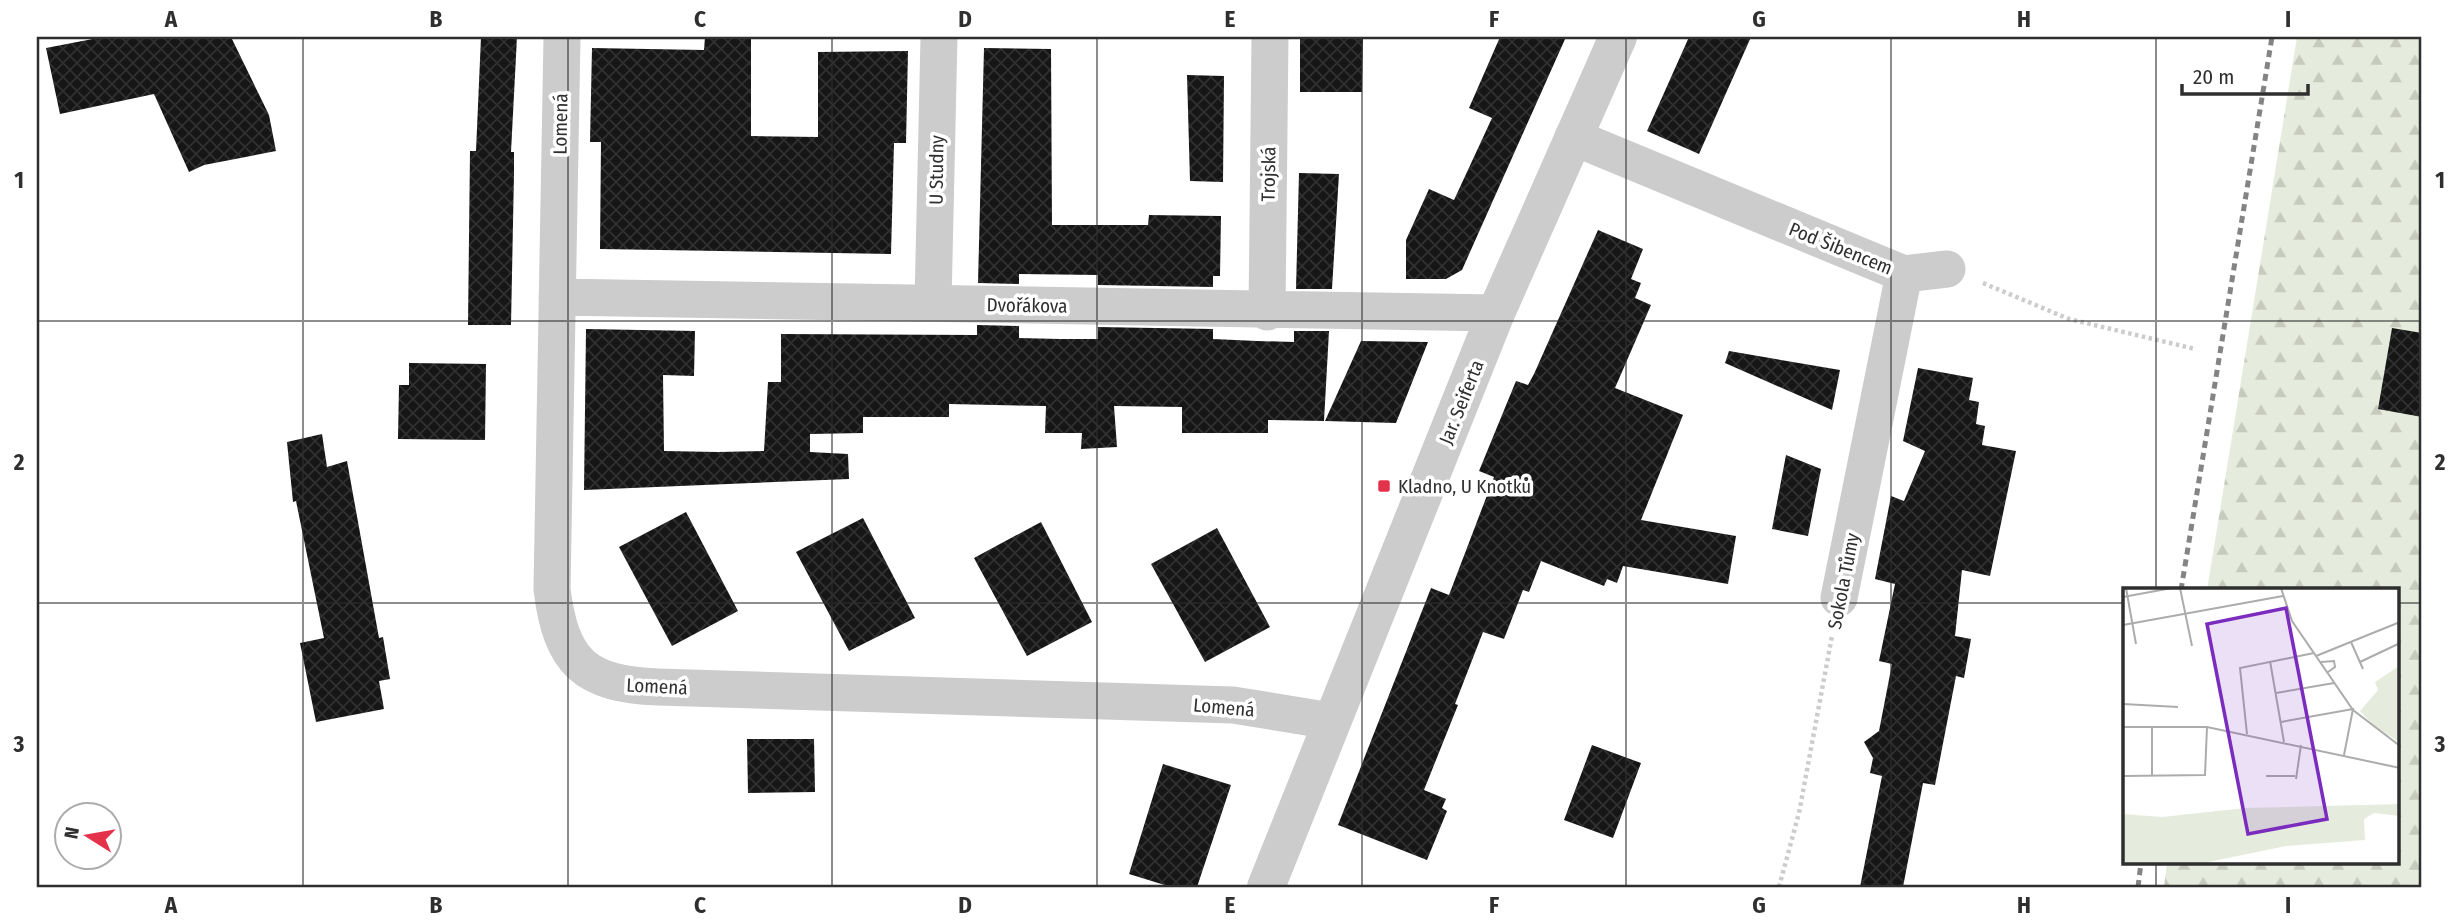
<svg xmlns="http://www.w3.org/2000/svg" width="2459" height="924" viewBox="0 0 2459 924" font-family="'Fira Sans Condensed',sans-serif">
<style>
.forest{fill:url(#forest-firs)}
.building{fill:url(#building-cross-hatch)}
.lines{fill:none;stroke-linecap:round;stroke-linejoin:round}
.path{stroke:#ccc;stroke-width:4.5;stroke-dasharray:3.5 3.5;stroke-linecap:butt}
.minor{stroke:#ccc;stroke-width:37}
.tertiary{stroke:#ccc;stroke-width:38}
.rail{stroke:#848484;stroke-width:5;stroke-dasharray:7 5;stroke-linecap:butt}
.grid{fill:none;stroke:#2f2f2f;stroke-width:2;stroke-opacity:0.55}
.poi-dot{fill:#e5324b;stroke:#fff;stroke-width:2.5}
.labels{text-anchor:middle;stroke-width:7;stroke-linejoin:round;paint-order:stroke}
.street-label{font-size:19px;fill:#2f2f2f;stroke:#fff}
.poi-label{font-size:19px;fill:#2f2f2f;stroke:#fff;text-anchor:start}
.inset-road{fill:none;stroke:#acacac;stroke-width:2}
.view{fill:#7b2cbf;fill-opacity:0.15;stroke:#7b2cbf;stroke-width:3.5}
.inset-edge{fill:none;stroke:#2f2f2f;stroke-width:3.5}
.neatline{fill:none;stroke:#2f2f2f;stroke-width:2.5}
.grid-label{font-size:23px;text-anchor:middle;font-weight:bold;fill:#2f2f2f}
</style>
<defs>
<pattern id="forest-firs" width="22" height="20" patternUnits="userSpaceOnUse" patternTransform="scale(1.75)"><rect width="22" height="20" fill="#e6ecdd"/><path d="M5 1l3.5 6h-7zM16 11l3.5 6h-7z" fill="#c6cbbe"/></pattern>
<pattern id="building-cross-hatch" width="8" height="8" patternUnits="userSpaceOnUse" patternTransform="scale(1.75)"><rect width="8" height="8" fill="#161616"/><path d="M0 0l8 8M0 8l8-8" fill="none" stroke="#303030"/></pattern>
</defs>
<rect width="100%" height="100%" fill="#fff"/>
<path class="forest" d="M2297 37H2422V887H2164L2167 863H2398V590H2207Z"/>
<path class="building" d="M103 37H231L269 115 276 151 204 165 189 172 154 94 60 114 46 48Z
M481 37H517L511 152H514V173L511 325H468L470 151H476Z
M705 37H751V136L818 137V52L908 51 906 143H894L891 254 600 249 601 142H590L592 48 704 50Z
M1300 37H1363L1362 92H1300Z
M1500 37H1566L1462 270 1446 279H1406V240L1429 189 1454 200 1492 118 1469 108Z
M1689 37H1751L1699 154 1647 131Z
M984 48 1051 49 1052 225H1148L1149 215 1221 216 1220 276H1213V287L1098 285V275L1019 274V284L978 283Z
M1187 75 1224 76 1223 182 1190 181Z
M1299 173 1339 174 1332 289H1296Z
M1598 230 1643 249 1631 279 1641 283 1635 298 1651 305 1615 388 1683 415 1641 520 1736 536 1728 584 1623 566 1617 583 1607 579 1604 586 1541 561 1529 592 1523 590 1504 639 1483 632 1455 704 1458 705 1424 790 1446 799 1442 808 1447 811 1427 860 1338 825 1431 588 1449 595 1494 477 1479 471 1516 381 1528 385 1534 374Z
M977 325 1019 326V338L1060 339H1098V327L1213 329V339L1257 341 1294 342V331H1329L1324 421 1268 420V433H1182V407L1114 406 1117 447 1081 449 1082 433H1045L1046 406 949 404V417H863V433L810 434V452L848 454 849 479 584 490 586 329 695 331 694 376 663 375 664 451 718 452 764 451 768 382H781V334L977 335Z
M2392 328 2422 333V417L2378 409Z
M1361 341 1428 342 1396 423 1325 421Z
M1729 351 1840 370 1832 410 1725 363Z
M409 363 486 364 485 440 398 439 399 385H409Z
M1918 368 1973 378 1969 400 1979 402 1976 424 1985 426 1982 445 2016 451 1990 576 1962 570 1955 636 1971 639 1964 678 1956 676 1935 785 1923 783 1903 887H1860L1882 776 1870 773 1873 758 1864 742 1879 731 1892 664 1879 661 1895 584 1875 579 1891 496 1904 501 1925 451 1903 441Z
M322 434 327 467 347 461 379 638 383 637 390 679 379 681 384 709 316 722 300 643 324 638 296 501 293 502 287 442Z
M1786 455 1821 469 1808 536 1772 529Z
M686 512 738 611 672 646 619 547Z
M863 518 915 618 849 651 796 552Z
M1041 522 1092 622 1027 656 974 558Z
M1217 528 1270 627 1205 662 1151 564Z
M747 739H814L815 792 748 793Z
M1592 745 1641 763 1613 838 1564 820Z
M1163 764 1231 785 1197 887H1171L1129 874Z"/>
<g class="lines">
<path class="path" d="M1983 283 2069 319 2195 349
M1779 887 1799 813 1832 636"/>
<path class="minor" d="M562 37 552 589C561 663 585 684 658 687L1233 705 1331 721
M1573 137 1904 274 1947 269
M557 297 1496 313
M933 303 939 37
M1267 312 1270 37
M1839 598 1904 274"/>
<path class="tertiary" d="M1266 887 1496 313 1618 37"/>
<path class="rail" d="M2181 590 2272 37
M2138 887 2141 863"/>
</g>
<path class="grid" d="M303 37V887M568 37V887M832 37V887M1097 37V887M1362 37V887M1626 37V887M1891 37V887M2156 37V590M37 321H2422M37 603H2125M2398 603H2422M2156 863V887"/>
<rect class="poi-dot" x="1377" y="479" width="14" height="14" rx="3.5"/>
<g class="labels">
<g class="street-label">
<text transform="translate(560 124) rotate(-89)" y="7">Lomená</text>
<text transform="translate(936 170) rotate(-89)" y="7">U Studny</text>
<text transform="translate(1268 174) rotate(-89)" y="7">Trojská</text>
<text transform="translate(1841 248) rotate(22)" y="7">Pod Šibencem</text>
<text transform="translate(1027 305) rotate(1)" y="7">Dvořákova</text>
<text transform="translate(1461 402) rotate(-68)" y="7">Jar. Seiferta</text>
<text transform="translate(1843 581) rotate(-79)" y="7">Sokola Tůmy</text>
<text transform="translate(657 686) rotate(3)" y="7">Lomená</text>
<text transform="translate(1224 707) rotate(5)" y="7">Lomená</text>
</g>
<g class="poi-label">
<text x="1398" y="493">Kladno, U Knotků</text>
</g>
</g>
<g transform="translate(2123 588)">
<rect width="276" height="276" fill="#fff"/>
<path d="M276 78V154L251 138 237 123 255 102 252 94ZM277 216 276 228 251 225 241 231 242 252 163 258 76 276H0V226L39 229 122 220Z" fill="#e6ecdd"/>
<path class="inset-road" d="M3 0 13 56M57 0 69 58M158 0 169 33 230 122 277 158M0 9 49 0M0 37 160 8M228 54 240 81M193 68 277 34M147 73 161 154M198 74 211 73 212 79 205 84M237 74 275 56M153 105 211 95M0 116 55 119M158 134 230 121 221 167M0 139H84L277 180M29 139V188M124 146 117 80 191 65M0 188 82 187 84 139M143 188H172M173 191 178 157"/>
<path class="view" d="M163 20 204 231 125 246 84 36Z"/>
<rect width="276" height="276" class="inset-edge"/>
</g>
<rect width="2459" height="924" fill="none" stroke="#ffffff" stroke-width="77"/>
<g transform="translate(88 836) rotate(281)"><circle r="33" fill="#ffffff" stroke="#acacac" stroke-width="2"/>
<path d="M0-5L12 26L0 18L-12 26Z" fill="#e5324b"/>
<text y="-10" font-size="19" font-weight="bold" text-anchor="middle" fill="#2f2f2f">N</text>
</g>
<path d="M2182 84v10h126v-10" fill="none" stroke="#2f2f2f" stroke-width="3.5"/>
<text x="2193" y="84" font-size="21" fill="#2f2f2f" stroke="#ffffff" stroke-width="5" paint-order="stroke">20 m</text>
<rect x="38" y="38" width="2382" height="848" class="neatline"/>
<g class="grid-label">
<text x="171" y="27">A</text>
<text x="436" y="27">B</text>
<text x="700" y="27">C</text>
<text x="965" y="27">D</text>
<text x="1230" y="27">E</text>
<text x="1494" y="27">F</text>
<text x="1759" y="27">G</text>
<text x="2024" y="27">H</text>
<text x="2288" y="27">I</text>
<text x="19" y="188">1</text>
<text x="2440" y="188">1</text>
<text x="19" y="470">2</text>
<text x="2440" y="470">2</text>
<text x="19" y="752">3</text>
<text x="2440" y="752">3</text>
<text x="171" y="913">A</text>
<text x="436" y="913">B</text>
<text x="700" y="913">C</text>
<text x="965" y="913">D</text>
<text x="1230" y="913">E</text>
<text x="1494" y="913">F</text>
<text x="1759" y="913">G</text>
<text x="2024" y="913">H</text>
<text x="2288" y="913">I</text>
</g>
</svg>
